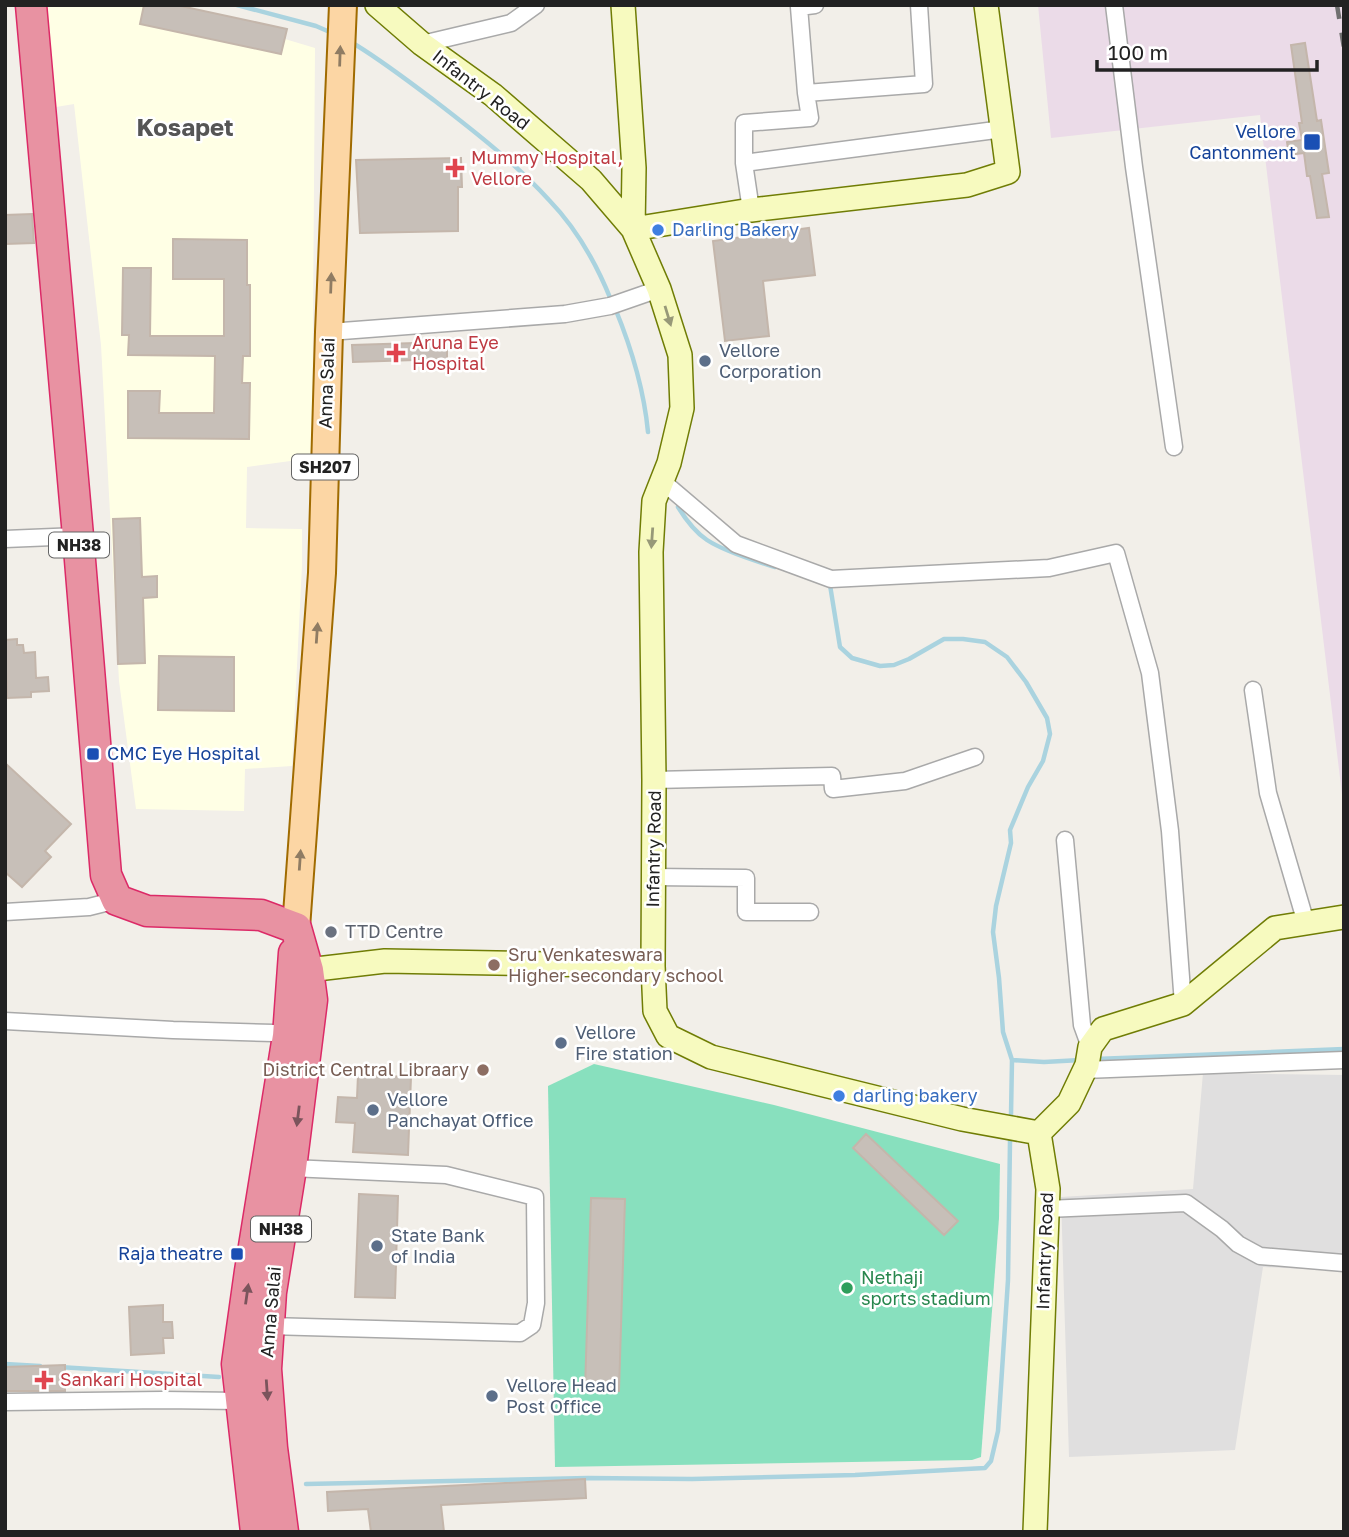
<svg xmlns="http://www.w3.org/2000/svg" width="1349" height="1537" viewBox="0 0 1349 1537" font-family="'Golos Text',sans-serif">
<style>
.residential{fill:#e0dfdf}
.industrial{fill:#ebdbe8}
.education{fill:#ffffe5}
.pitch{fill:#88e0be}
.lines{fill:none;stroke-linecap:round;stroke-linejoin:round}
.stream{stroke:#aad3df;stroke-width:4.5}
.building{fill:#c7bfb8;stroke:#c4b6ab;stroke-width:2}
.street-casing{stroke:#a9a9a9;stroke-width:19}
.secondary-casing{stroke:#707d05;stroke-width:26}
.primary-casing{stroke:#a06b00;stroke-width:30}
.highway-casing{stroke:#dc2a67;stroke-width:33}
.street{stroke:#fff;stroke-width:16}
.secondary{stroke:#f7fabf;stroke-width:23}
.primary{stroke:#fcd6a4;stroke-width:26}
.highway{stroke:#e892a2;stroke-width:30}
.rail{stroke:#707070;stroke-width:4.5;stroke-dasharray:14 14;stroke-linecap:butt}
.oneway{fill:#8f7c63}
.oneway2{fill:#979978}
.oneway3{fill:#7b545c}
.transit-dot{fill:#1a4fb4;stroke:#fff;stroke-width:2.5}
.health-dot{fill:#e0444e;stroke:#fff;stroke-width:2.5}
.shop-dot{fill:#3f7fe0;stroke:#fff;stroke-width:2.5}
.service-dot{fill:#5c6f8a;stroke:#fff;stroke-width:2.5}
.worship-dot{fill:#6b7280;stroke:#fff;stroke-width:2.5}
.education-dot{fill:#8d6e63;stroke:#fff;stroke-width:2.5}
.leisure-dot{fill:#2e9e5b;stroke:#fff;stroke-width:2.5}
.labels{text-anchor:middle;stroke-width:5;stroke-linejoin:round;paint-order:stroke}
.shield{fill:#fff;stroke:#646464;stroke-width:2}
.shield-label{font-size:16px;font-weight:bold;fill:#222}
.street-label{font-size:18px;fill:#222;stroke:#fff}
.transit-label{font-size:18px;fill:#164399;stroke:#fff;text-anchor:end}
.health-label{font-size:18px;fill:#be3a42;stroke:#fff;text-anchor:start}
.shop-label{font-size:18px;fill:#366cbe;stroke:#fff;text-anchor:start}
.service-label{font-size:18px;fill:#4e5e75;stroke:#fff;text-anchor:start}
.worship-label{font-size:18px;fill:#5b616d;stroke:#fff;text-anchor:start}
.education-label{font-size:18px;fill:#785e54;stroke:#fff;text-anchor:start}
.leisure-label{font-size:18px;fill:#27864d;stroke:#fff;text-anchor:start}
.district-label{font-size:24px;font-weight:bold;fill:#555;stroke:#fff}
</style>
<rect width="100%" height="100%" fill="#f2efe9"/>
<path class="residential" d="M1203 1073 1344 1075V1271L1263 1267 1235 1450 1069 1457 1061 1197 1193 1189Z"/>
<path class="industrial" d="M1038 5H1344V811L1260 115 1051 138Z"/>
<path class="education" d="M47 5H171L315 48 312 458 247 467 246 528 302 529V565L292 766 245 769 244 811 136 809 119 681 101 345 74 104 56 107Z"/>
<path class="pitch" d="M594 1064 774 1105 1000 1164 999 1218 981 1457 972 1460 555 1467 548 1086Z"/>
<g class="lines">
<path class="stream" d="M237 5 316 26 332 33
M351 42C380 59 408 81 435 101 474 131 515 163 549 200 576 228 597 265 611 300
M615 308C631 347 644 390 648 432
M678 507C686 520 695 532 707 540 724 551 755 561 775 567
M827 583 830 585 840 647 852 658 880 666 894 665 909 659 944 639H963L985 642 1007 657 1026 682 1047 718 1050 734 1043 761 1028 787 1010 830 1011 843 996 906 993 932 999 978 1003 1032 1012 1060 1044 1062 1081 1060
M1096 1059 1344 1049
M1011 1115 1012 1060
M5 1364 40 1366
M59 1367 219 1377
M306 1484 588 1478 692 1479 855 1475 985 1468 991 1461 998 1431 1008 1280 1010 1141"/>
</g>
<path class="building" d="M144 5H176L287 29 281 54 140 24Z
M1305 43 1317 121 1321 120 1329 173 1322 174 1329 217 1317 218 1310 176H1307L1304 153 1289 155 1287 142 1302 140 1299 123H1302L1291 45Z
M461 158 462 187H458V231L360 233 356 160Z
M32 214 34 243 5 244V215Z
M809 228 815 275 763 281 769 336 725 341 713 241Z
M173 239 247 240V285H250V356H243L242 383H250L249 439 128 438V391H160L159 413H214L215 356 128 355 129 335H122L123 268H151L150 336H224V279H173Z
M447 342V359L353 362 352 345Z
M140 518 142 577 157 576V597L143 598 145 663 118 664 113 519Z
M17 639V645H23L24 653 35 652 36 678 48 677 49 691 31 692V697L7 698 5 640Z
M159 656 234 657V711L158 710Z
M5 763 71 824 45 851 51 857 22 887 5 872Z
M358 1075 411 1077 408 1155 353 1152 355 1123 336 1122 338 1097 357 1098Z
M866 1134 958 1221 944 1235 853 1148Z
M359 1194 398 1196 395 1298 355 1297Z
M591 1198 625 1199 619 1391 585 1390Z
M163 1305V1322H172L173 1338H163L164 1353 131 1355 129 1307Z
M65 1365V1391H5V1367Z
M585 1479 586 1498 441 1505 444 1532H371L368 1509 328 1511 327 1492Z"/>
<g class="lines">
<g class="street-casing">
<path id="street" d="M1114 5 1134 167 1174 447
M422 44 511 23 536 5
M806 93 924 84 919 5
M744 163 1003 129
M751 210 744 163V123L810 118 806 93 799 7 815 5
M329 332 565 314 610 306 659 289
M662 481 736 544 831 579 1049 568 1116 553 1150 673 1170 831 1183 1004
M5 539 78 536
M1253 690 1268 793 1306 923
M654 780 832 776 833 789 905 781 975 757
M1065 840 1082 1025 1090 1047
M653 877 746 878V912H810
M5 912 89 907 117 900
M5 1021 173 1030 274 1033 288 1036
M1084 1070 1344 1060
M1047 1209 1186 1203 1222 1229 1238 1244 1260 1256 1344 1263
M269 1326 520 1333 532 1325 536 1303 535 1197 446 1175 291 1168
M5 1402 162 1400 240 1401"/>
</g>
<g class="secondary-casing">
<path id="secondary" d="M377 5 422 44 493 95 591 180 633 229 659 289 680 355 682 408 669 463 654 501 651 552 654 780 653 966 655 1011 668 1036 711 1057 962 1119 1039 1133 1048 1189 1035 1532
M623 5 634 168 633 229 751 210 967 185 1008 172 986 5
M308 970 385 961 653 966
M1039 1133 1069 1103 1087 1065 1090 1047 1103 1029 1183 1004 1275 928 1344 917"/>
</g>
<g class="primary-casing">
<path id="primary" d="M296 928 322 573 329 332 343 5"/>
</g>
<g class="highway-casing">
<path id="highway" d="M31 5 78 536 106 875 117 900 147 911 261 915 296 928
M256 1532 237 1364 250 1271 288 1036 294 953
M283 1532 272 1448 266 1369 271 1292 291 1168 312 1000 308 970 296 928"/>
</g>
<use href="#street" class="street"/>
<use href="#secondary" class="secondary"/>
<use href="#primary" class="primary"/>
<use href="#highway" class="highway"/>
<path class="rail" d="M1337 5 1344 48"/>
</g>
<defs><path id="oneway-solid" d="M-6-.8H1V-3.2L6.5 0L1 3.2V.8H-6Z" transform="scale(1.75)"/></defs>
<g class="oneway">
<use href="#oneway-solid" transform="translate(340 56) rotate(-88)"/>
<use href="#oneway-solid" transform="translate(331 283) rotate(-88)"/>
<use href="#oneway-solid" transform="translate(317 633) rotate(-86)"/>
<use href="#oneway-solid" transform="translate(300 860) rotate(-86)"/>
</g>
<g class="oneway2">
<use href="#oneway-solid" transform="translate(668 316) rotate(73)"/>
<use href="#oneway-solid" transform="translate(652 538) rotate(94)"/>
</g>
<g class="oneway3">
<use href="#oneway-solid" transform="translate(298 1116) rotate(97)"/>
<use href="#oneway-solid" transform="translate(247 1294) rotate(-82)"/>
<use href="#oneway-solid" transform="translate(267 1390) rotate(86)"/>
</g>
<g class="transit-dot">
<rect x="1303" y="133" width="18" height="18" rx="3.5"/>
<rect x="86" y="747" width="14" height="14" rx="3.5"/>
<rect x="230" y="1247" width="14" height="14" rx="3.5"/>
</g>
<g class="health-dot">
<path d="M451.5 157.5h7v7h7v7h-7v7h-7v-7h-7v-7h7z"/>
<path d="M392.5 342.5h7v7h7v7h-7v7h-7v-7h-7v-7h7z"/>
<path d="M40.5 1369.5h7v7h7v7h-7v7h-7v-7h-7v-7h7z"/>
</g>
<g class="shop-dot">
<circle cx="658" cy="230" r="7"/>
<circle cx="839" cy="1096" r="7"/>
</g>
<g class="service-dot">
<circle cx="705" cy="361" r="7"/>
<circle cx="561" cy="1043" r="7"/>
<circle cx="373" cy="1110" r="7"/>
<circle cx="377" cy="1246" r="7"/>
<circle cx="492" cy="1396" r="7"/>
</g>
<circle class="worship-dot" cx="331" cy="932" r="7"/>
<g class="education-dot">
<circle cx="494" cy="965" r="7"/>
<circle cx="483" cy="1070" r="7"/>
</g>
<circle class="leisure-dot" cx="847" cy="1288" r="7"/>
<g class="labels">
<g class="shield">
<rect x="292" y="454.5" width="66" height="25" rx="5"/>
<rect x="49" y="532.5" width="60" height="25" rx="5"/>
<rect x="251" y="1216.5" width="60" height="25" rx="5"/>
</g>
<g class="shield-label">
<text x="325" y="473">SH207</text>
<text x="79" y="551">NH38</text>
<text x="281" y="1235">NH38</text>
</g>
<g class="street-label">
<text transform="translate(481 90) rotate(38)" y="6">Infantry Road</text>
<text transform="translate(327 383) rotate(-88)" y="6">Anna Salai</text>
<text transform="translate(654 849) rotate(-89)" y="6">Infantry Road</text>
<text transform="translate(1045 1251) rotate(-88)" y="6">Infantry Road</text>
<text transform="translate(271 1312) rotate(-85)" y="6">Anna Salai</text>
</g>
<g class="transit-label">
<text x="1296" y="138">Vellore<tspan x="1296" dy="21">Cantonment</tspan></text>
<text x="107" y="760" text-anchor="start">CMC Eye Hospital</text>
<text x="223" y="1260">Raja theatre</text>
</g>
<g class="health-label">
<text x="471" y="164">Mummy Hospital,<tspan x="471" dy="21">Vellore</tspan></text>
<text x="412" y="349">Aruna Eye<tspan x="412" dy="21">Hospital</tspan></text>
<text x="60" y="1386">Sankari Hospital</text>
</g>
<g class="shop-label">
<text x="672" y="236">Darling Bakery</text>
<text x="853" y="1102">darling bakery</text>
</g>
<g class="service-label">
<text x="719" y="357">Vellore<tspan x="719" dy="21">Corporation</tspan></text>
<text x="575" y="1039">Vellore<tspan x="575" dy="21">Fire station</tspan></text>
<text x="387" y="1106">Vellore<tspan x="387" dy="21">Panchayat Office</tspan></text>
<text x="391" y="1242">State Bank<tspan x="391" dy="21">of India</tspan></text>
<text x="506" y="1392">Vellore Head<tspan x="506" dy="21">Post Office</tspan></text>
</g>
<g class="worship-label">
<text x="345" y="938">TTD Centre</text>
</g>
<g class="education-label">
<text x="508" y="961">Sru Venkateswara<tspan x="508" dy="21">Higher secondary school</tspan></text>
<text x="469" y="1076" text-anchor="end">District Central Libraary</text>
</g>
<g class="leisure-label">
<text x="861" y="1284">Nethaji<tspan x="861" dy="21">sports stadium</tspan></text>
</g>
<g class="district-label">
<text x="185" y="136">Kosapet</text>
</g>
</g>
<rect width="1349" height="1537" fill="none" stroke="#222222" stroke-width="14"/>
<path d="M1097 60v10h220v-10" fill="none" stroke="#222222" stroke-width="3.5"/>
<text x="1108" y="60" font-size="21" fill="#222222" stroke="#ffffff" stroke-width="5" paint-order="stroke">100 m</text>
</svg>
